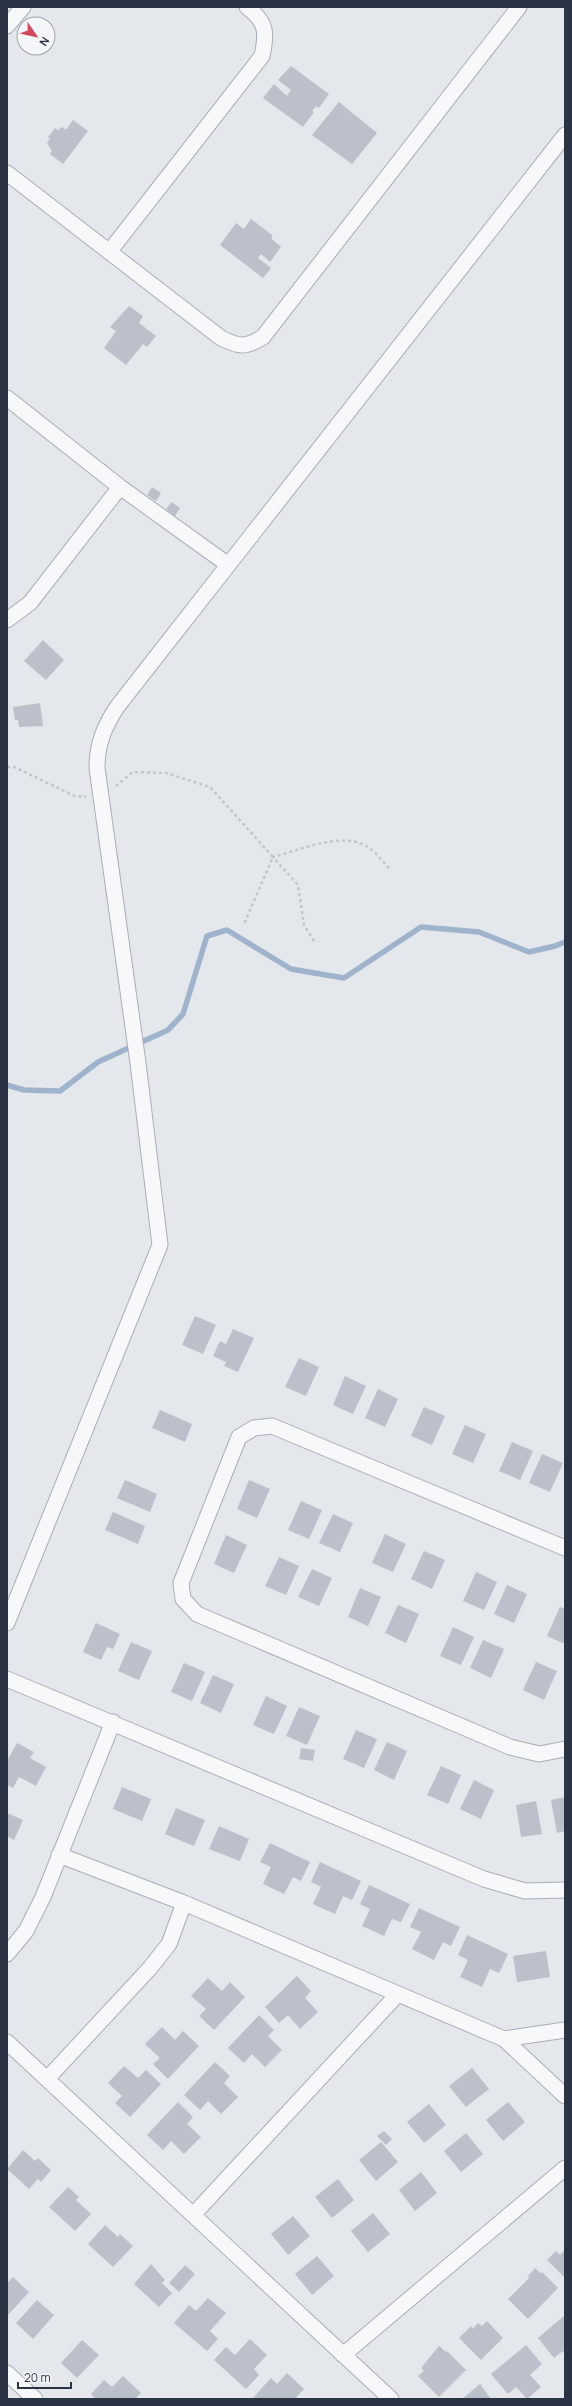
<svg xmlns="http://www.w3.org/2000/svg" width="572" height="2406" viewBox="0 0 572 2406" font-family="Manrope,sans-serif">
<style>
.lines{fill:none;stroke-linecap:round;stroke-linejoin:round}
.stream{stroke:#9fb4cc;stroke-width:5.5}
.building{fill:#bbc0ca}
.street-casing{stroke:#a9aeb7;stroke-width:17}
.path{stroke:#c2c5cb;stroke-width:2.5;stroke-dasharray:3 3;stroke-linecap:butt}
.street{stroke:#f7f8fa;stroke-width:15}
</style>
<rect width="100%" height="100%" fill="#e4e7ec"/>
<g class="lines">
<path class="stream" d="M7 1085 24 1090 60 1091 98 1062 168 1030 183 1014 207 936 227 930 291 969 344 978 421 927 479 932 529 952 555 946 565 942"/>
</g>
<path class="building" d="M291 66 329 94 319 108 316 106 312 111 314 112 303 127 263 98 274 84 287 96 291 90 278 80Z
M339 102 377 133 352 164 312 135Z
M73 120 88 131 63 164 50 154 52 151 47 143 50 139 48 137 55 128 58 130 62 127 66 130Z
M251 219 272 235V239L281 247 270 262 261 254 258 258 271 268 263 278 220 245 236 223 244 229Z
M129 306 143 316 139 323 156 336 147 347 143 344 126 365 104 348 116 331 110 327Z
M152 487 161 493 156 501 147 495Z
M172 502 180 508 175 516 166 509Z
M43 640 64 660 46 680 24 661Z
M40 703 43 726 19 727 18 720H15L13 707Z
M195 1316 216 1325 203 1354 182 1345Z
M233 1329 254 1338 238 1372 224 1366 226 1362 213 1356 220 1341 226 1344Z
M299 1358 319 1367 306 1396 285 1387Z
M345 1376 366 1386 353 1414 333 1405Z
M378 1389 398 1399 385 1427 365 1418Z
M424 1407 445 1416 432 1445 411 1436Z
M160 1410 192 1424 185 1442 152 1428Z
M465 1425 486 1434 473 1463 452 1454Z
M512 1442 533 1451 520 1480 499 1471Z
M542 1454 563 1463 550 1492 529 1483Z
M125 1480 157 1494 150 1512 117 1498Z
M249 1480 270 1489 257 1518 237 1509Z
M301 1501 322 1510 309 1539 288 1530Z
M113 1512 145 1526 138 1544 105 1530Z
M333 1514 353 1523 340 1552 319 1543Z
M385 1534 406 1544 393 1572 372 1563Z
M226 1535 247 1545 234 1573 214 1564Z
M424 1551 445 1560 432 1589 411 1579Z
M279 1557 299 1566 286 1595 265 1586Z
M312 1569 332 1578 319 1606 298 1597Z
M476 1572 497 1582 484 1610 463 1601Z
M507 1585 527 1594 514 1623 494 1614Z
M360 1588 381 1597 368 1626 348 1617Z
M398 1605 419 1614 406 1643 385 1633Z
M560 1607 565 1609V1644L547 1636Z
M96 1623 120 1634 113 1649 107 1647 101 1660 83 1652Z
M453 1627 474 1637 461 1665 440 1656Z
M483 1640 504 1649 491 1678 470 1668Z
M131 1642 152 1651 139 1680 118 1671Z
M536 1662 557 1671 544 1700 523 1690Z
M184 1663 205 1672 192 1701 171 1692Z
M213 1675 234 1684 221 1713 200 1703Z
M266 1696 287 1706 274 1734 253 1725Z
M299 1707 320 1716 307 1745 286 1736Z
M356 1730 377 1739 364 1768 343 1759Z
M387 1742 407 1751 394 1780 374 1770Z
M17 1743 34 1752 30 1758 46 1767 36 1786 19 1777 13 1788 7 1785V1761Z
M301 1748 315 1750 313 1761 299 1759Z
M441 1766 461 1775 448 1804 427 1795Z
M474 1780 494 1790 481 1819 460 1809Z
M122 1787 151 1799 142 1821 113 1809Z
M565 1797V1831L557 1833 551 1800Z
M536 1801 542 1834 521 1837 516 1805Z
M176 1808 205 1820 194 1846 165 1834Z
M7 1813 23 1820 14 1840 7 1836Z
M219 1826 249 1839 240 1861 209 1849Z
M270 1843 310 1862 301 1881 293 1877 284 1894 263 1884 271 1867 260 1862Z
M320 1862 361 1881 352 1900 343 1896 335 1914 313 1904 321 1887 311 1882Z
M369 1885 410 1904 401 1922 392 1919 384 1936 362 1926 370 1909 360 1904Z
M419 1908 460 1927 451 1946 443 1942 434 1960 412 1949 421 1932 410 1927Z
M467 1935 508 1954 499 1973 490 1969 482 1987 460 1977 468 1960 458 1955Z
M546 1951 550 1977 517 1982 513 1956Z
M297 1976 311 1991 305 1998 318 2012 300 2029 288 2015 279 2023 265 2007Z
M208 1978 222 1991 230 1982 245 1997 214 2030 199 2016 206 2009 191 1996Z
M259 2015 274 2030 268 2036 282 2050 265 2067 252 2054 244 2063 228 2048Z
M162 2027 175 2040 183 2031 199 2046 168 2079 153 2064 160 2058 145 2044Z
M215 2062 230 2076 224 2083 238 2097 221 2114 208 2101 200 2110 184 2095Z
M124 2066 138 2078 146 2070 161 2084 130 2117 115 2103 122 2096 108 2083Z
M472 2068 489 2089 466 2107 449 2086Z
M178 2102 193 2117 187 2124 201 2137 184 2154 171 2141 163 2150 147 2135Z
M508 2102 525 2122 503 2141 486 2120Z
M429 2104 446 2125 424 2143 407 2122Z
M384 2131 392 2139 386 2145 377 2136Z
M466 2133 483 2154 461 2172 444 2151Z
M381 2142 398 2162 376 2181 359 2160Z
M23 2150 35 2161 38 2158 51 2170 41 2182 38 2179 29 2189 7 2169Z
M421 2172 437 2193 415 2211 399 2190Z
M338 2179 354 2200 332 2218 315 2197Z
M68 2187 79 2197 76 2200 91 2214 75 2231 49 2207Z
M373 2213 390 2234 368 2252 351 2231Z
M293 2216 310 2236 288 2255 271 2234Z
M105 2225 118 2237 120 2234 133 2246 113 2267 88 2244Z
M565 2249V2278L547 2260 556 2251 560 2255Z
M317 2256 334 2276 312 2295 295 2274Z
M151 2264 165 2280 162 2283 172 2293 159 2307 134 2284Z
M185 2265 195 2274 179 2292 169 2283Z
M535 2268 541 2274 542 2272 558 2288 528 2319 508 2299 529 2278 528 2276Z
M13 2277 29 2292 8 2315 7 2283Z
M208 2298 226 2313 210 2331 218 2339 207 2351 174 2323 189 2305 196 2311Z
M37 2300 54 2315 33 2339 16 2323Z
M565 2315V2354L563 2351 554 2358 538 2338Z
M487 2321 503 2338 481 2360 459 2338 471 2326 473 2329 478 2323 482 2326Z
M250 2339 267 2355 254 2369 259 2375 246 2389 214 2360 226 2347 235 2355Z
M82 2340 99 2355 77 2378 61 2363Z
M526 2345 542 2364 530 2375 541 2387 527 2399 516 2387 508 2394 491 2374Z
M439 2346 446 2352 447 2351 466 2370 439 2397 418 2376 424 2371 421 2368Z
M287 2373 304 2389 295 2399H252L271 2378 277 2384Z
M123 2376 141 2393 135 2399H96L91 2394 104 2380 112 2387Z
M480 2384 491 2399H462Z"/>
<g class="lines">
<g class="street-casing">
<path id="street" d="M7 26 23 7
M7 173 221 338C239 347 245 348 263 337L519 7
M109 252 262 56C267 33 267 22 247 7
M7 398 120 487 227 564
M7 620 30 603 120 487
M565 1548 272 1426 254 1428 239 1437 181 1583 183 1599 197 1614 510 1747 539 1754 565 1749
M7 1623 160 1245 138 1063 97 768C97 744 104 727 117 707L565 135
M7 1679 484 1879 525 1891 565 1890
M59 1855 184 1903 504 2039 565 2096
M7 1954 26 1931 43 1897 113 1722
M504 2039 565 2030
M7 2042 391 2399
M47 2079 150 1968 169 1944 184 1903
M193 2215 397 1995
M343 2355 565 2168
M7 2373 35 2399"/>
</g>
<path class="path" d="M7 767H14L75 796 86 797
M116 786 133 772 166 773 210 787 273 857 244 924
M314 941 304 925 298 885 273 857C297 851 341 831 366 846 375 851 383 862 390 869"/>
<use href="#street" class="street"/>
</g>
<rect width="572" height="2406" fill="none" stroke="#2b3445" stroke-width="16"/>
<g transform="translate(36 36) rotate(124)"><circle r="19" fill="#f4f6f9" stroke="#a4a8b1"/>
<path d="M0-3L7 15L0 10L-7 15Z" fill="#d1495b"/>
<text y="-6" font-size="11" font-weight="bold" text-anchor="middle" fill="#2b3445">N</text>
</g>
<path d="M18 2382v6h53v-6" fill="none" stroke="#2b3445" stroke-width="2"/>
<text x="24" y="2382" font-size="12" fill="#2b3445" stroke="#f4f6f9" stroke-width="3" paint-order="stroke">20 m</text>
</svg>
